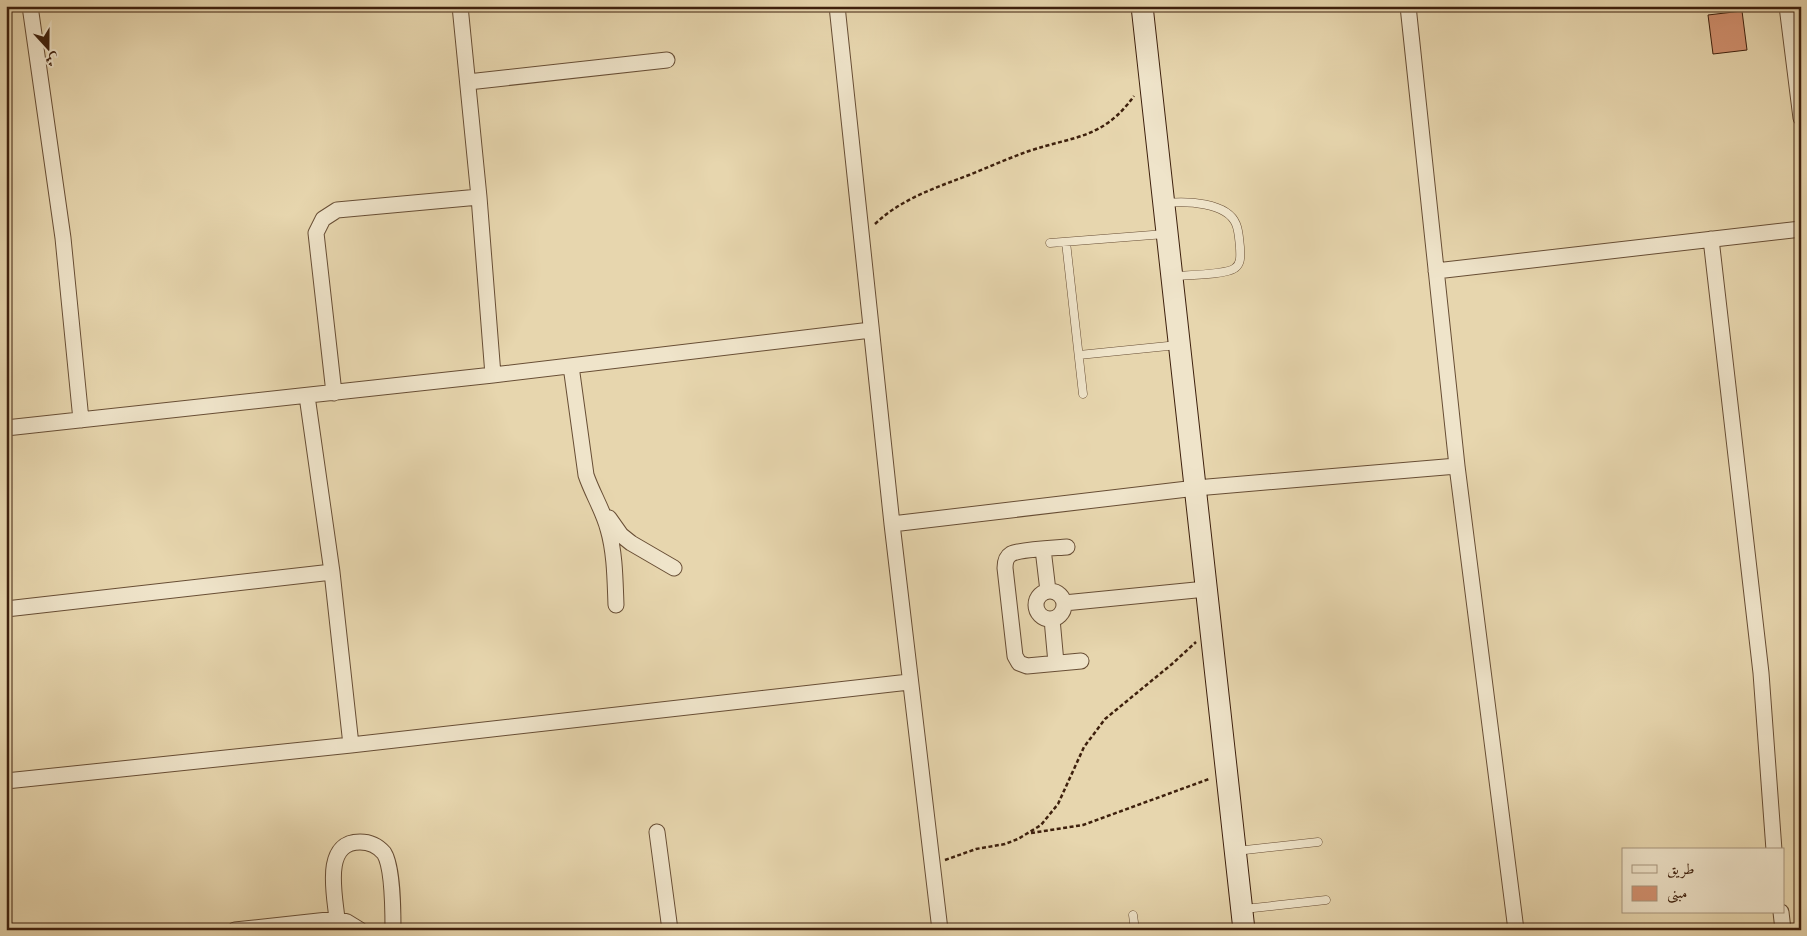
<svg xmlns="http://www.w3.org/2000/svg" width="1807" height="936" viewBox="0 0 1807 936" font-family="'IM FELL DW Pica',Amiri,serif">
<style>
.building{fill:#d29170;stroke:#3e200d}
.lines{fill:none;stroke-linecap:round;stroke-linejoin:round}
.lane-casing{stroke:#684e35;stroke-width:9}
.street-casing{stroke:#684e35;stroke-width:17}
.secondary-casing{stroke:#3e200d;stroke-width:23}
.path{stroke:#3e200d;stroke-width:2.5;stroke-dasharray:4 2.5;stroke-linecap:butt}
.lane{stroke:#efe4ca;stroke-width:8}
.street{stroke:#efe4ca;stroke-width:15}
.secondary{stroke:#efe4ca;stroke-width:21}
</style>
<rect width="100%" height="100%" fill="#e7d6ae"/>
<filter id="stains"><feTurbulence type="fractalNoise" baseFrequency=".004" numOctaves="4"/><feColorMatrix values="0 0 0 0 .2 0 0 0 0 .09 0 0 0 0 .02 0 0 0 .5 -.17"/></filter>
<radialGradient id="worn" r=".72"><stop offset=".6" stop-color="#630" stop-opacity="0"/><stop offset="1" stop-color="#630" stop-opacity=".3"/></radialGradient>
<path class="building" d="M1742 11 1747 50 1713 54 1708 15Z"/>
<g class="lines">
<g class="lane-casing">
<path id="lane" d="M1166 203C1186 201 1227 202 1236 224 1239 231 1239 239 1240 247 1240 254 1242 263 1235 268 1226 275 1187 275 1174 276
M1066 242 1083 394
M1050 243 1165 234
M1079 355 1178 345
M1236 851 1318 842
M1244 909 1326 900
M1133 915 1135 930"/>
</g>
<g class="street-casing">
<path id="street" d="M30 6 63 238 81 420
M460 6 479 197 493 375
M837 6 892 524 940 930
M1408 6 1457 466 1516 930
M1787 6 1801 118
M468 82 667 60
M1711 239 1761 673 1774 850
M1436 271 1801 229
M571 366 586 475C592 493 603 510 608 529 615 553 615 580 616 605
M334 393 316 233 323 219 337 210 479 197
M307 396 332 572 351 745
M6 428 493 375 871 330
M609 518 621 535 631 543 674 568
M892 524 1196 488 1457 466
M1067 547C1055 548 1020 549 1011 554 1006 557 1005 562 1005 568L1015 656 1019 663 1027 666 1081 661
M1043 549 1048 591
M1036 605a14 14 0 1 1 28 0a14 14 0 1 1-28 0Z
M1064 603 1206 589
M6 609 332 572
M1052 619 1056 663
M6 781 351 745 909 682
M657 832 670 930
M1781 912 1783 930
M337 919C335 896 322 842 360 842 369 842 378 846 384 853 393 867 393 912 393 930
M235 930 337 919 347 922 360 930"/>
</g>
<g class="secondary-casing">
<path id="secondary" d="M1142 6 1244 930"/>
</g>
<path class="path" d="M875 224C901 199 935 188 969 175 989 167 1009 158 1029 151 1074 136 1103 139 1134 96
M1031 833 1083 825 1209 779
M945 860 976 849 1005 844 1018 839 1041 825 1058 804 1084 747 1105 719 1172 664 1196 642"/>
<use href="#lane" class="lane"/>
<use href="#street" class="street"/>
<use href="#secondary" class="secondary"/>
</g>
<rect width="1807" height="936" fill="none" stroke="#e7d6ae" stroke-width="25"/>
<rect x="8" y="8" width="1792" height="921" fill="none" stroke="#3e200d" stroke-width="2.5"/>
<rect x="12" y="12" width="1782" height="911" fill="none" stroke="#3e200d"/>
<rect x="1622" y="848" width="162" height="65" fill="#efe4ca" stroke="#a8967e"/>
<rect x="1632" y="865" width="25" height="8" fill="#efe4ca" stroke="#a8967e"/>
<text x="1667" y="874" font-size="15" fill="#3e200d">طريق</text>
<rect x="1632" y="886" width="25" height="15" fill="#d29170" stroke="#a8967e"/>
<text x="1667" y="898" font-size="15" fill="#3e200d">مبنى</text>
<g transform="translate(48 48) rotate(159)" stroke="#efe4ca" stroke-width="4" paint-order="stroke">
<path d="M0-4L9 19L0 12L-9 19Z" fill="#3e200d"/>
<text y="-8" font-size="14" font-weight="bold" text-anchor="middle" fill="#3e200d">ش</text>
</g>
<rect width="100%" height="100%" filter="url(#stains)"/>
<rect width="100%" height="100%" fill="url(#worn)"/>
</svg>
